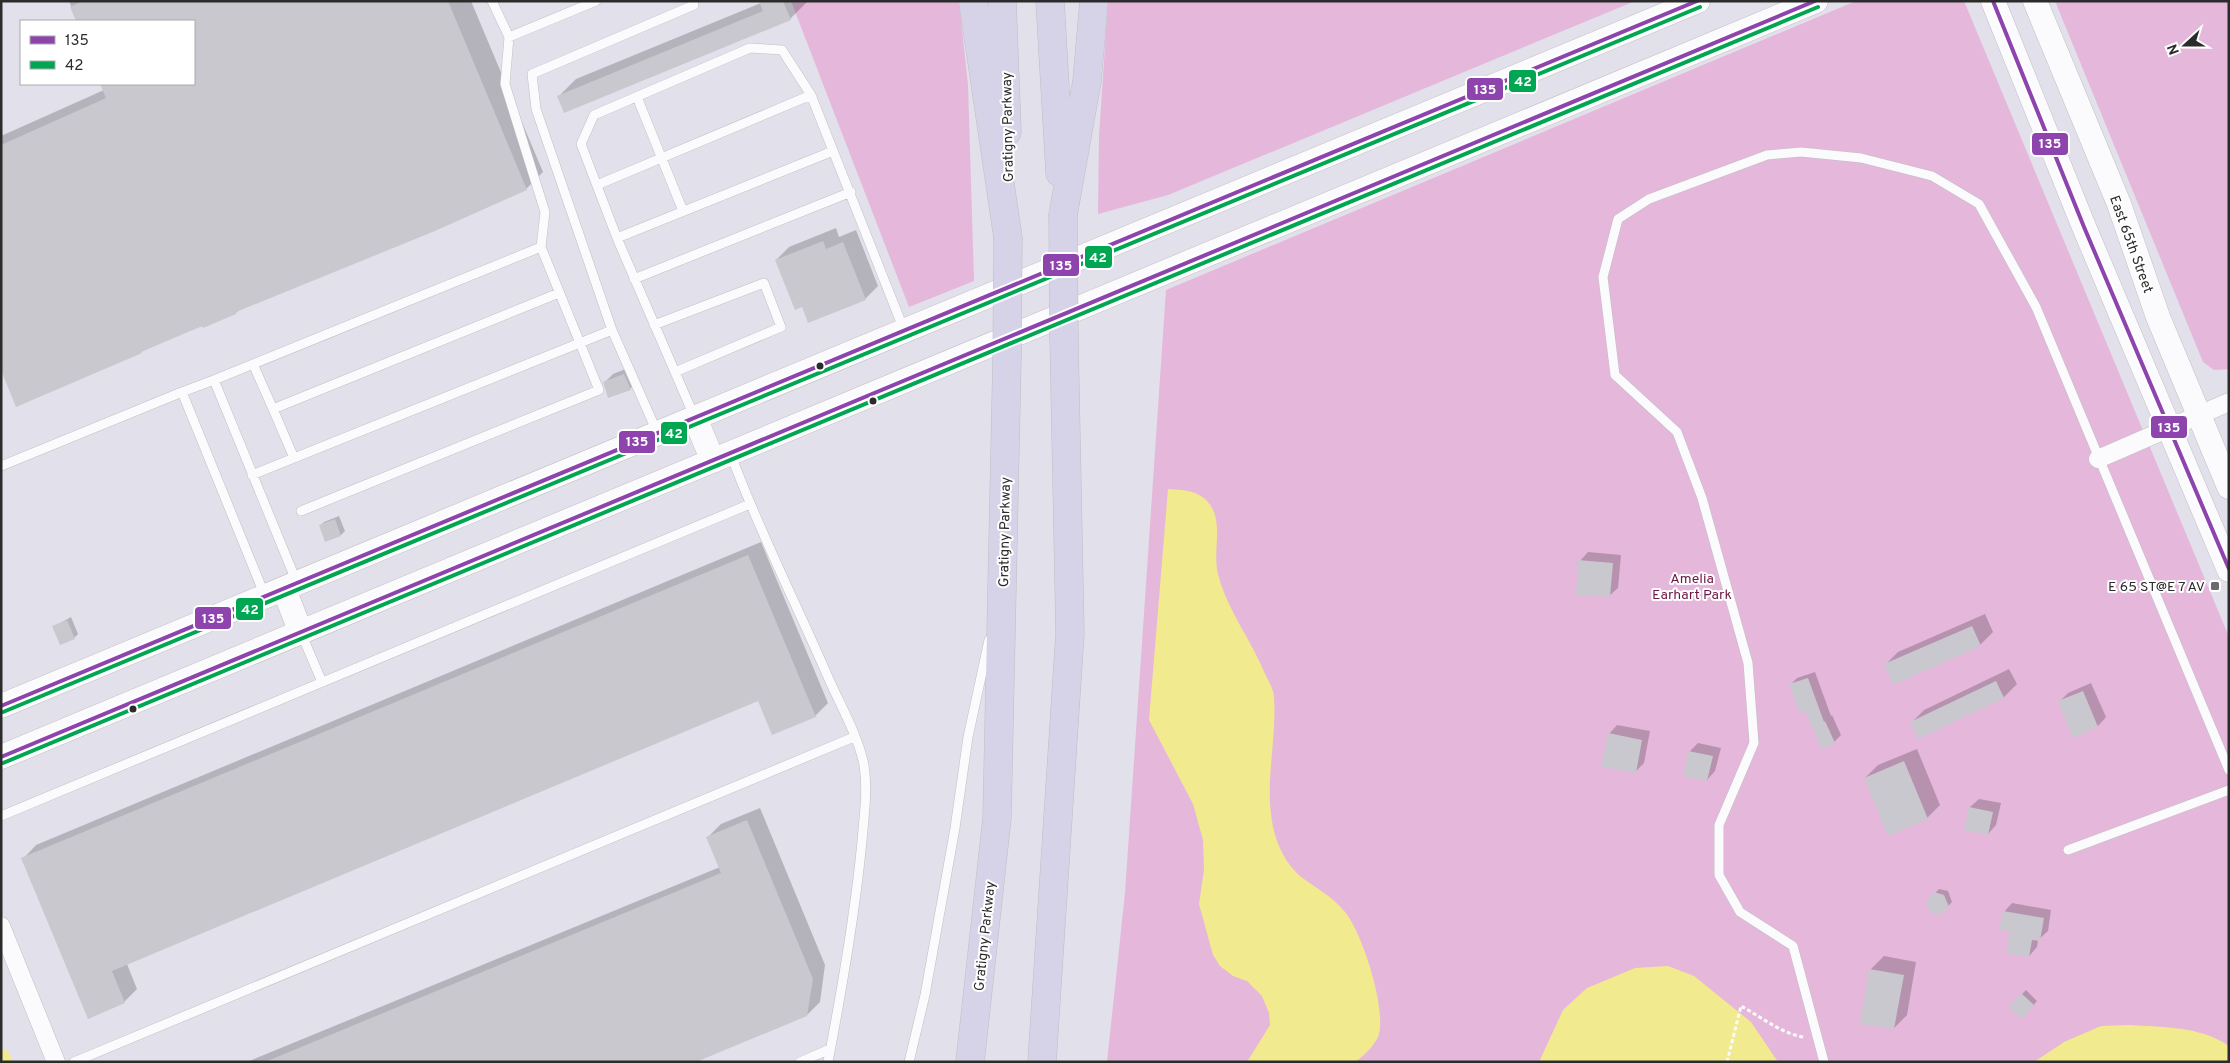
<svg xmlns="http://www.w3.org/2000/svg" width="2230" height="1063" viewBox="0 0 2230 1063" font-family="Overpass,sans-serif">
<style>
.green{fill:#e5b7da}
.water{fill:#f1ea8f}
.shadow{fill:#0003}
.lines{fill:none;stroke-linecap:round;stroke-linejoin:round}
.canal{stroke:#f1ea8f;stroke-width:20}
.building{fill:#c9c8cf}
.lane-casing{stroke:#c0c0c1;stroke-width:10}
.street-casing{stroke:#c0c0c1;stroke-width:19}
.secondary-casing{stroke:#c0c0c1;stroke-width:25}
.highway-casing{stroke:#bebec1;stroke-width:29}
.path{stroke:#fbfafc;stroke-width:3;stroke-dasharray:4 2.5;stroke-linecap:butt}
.lane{stroke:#fbfafc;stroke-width:9}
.street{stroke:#fbfafc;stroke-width:18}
.secondary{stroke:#fbfafc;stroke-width:24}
.highway{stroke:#d6d3e9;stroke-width:28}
.highway-bridge-casing{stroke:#bebec1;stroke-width:29;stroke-linecap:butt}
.highway-bridge{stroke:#d6d3e9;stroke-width:28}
.bus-1-casing{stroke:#fff;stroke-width:8}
.bus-2-casing{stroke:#fff;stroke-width:8}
.bus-1{stroke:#8e44ad;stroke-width:4}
.bus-2{stroke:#00a651;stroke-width:4}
.bus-dot{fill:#2b2b2b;stroke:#fff;stroke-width:2}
.poi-dot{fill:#6b6a6e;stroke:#fff;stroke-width:2}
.labels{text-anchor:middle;stroke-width:4;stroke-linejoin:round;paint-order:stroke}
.street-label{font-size:14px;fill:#2b2b2b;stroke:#fff}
.park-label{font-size:14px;fill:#6e1545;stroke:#fff}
.poi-label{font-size:14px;fill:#2b2b2b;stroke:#fff;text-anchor:end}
.line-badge{stroke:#fff;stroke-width:2}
.badge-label{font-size:14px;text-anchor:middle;font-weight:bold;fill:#fff}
</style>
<rect width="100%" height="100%" fill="#e2e0ea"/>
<path class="green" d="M791 1H959L968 85 974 281 909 307Z
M1108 1H1635L1168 195 1098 214 1099 136Z
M1856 1H1964L2229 637V1062H1107L1125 893 1166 290Z
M2055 1H2229V369L2214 370 2203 362Z"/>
<path class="water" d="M1168 489C1182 490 1197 490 1207 501 1225 520 1212 550 1218 574 1227 610 1252 641 1266 676 1269 682 1274 690 1274 697 1277 738 1265 780 1272 821 1275 842 1286 866 1304 879 1318 889 1334 898 1345 912 1362 932 1388 1012 1378 1037 1373 1047 1364 1056 1355 1062H1247L1270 1025 1269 1013 1262 996 1247 981 1233 976 1220 966 1213 955 1199 904 1204 870 1203 840 1193 804 1149 720Z
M1668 966 1694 976 1751 1022 1778 1062H1539L1563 1010 1587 988 1635 968Z
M2128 1025C2160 1027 2201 1026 2229 1046V1062H2034L2064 1042 2101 1026Z"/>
<path class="shadow" d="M69 1H471L543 172 526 189 239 310 236 313 145 348 141 352 1 366V136L104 90 101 84H194V21H77Z
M760 1 807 2 790 19 559 96 576 79 761 3Z
M836 228 839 237 856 230 878 286 865 299 802 306 776 260 789 247Z
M633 366 638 380 630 389 604 383 613 374Z
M339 516 345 531 341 535 325 540 320 526 324 522Z
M761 542 828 703 815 716 759 700 127 964 137 989 124 1002 23 859 36 845Z
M1588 552 1621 555 1618 588 1609 596 1580 561Z
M1985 614 1993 632 1980 645 1885 665 1898 652Z
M71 617 78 634 74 638 53 627Z
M2009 669 2017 684 2004 697 1918 738 1911 723 1924 710Z
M1815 672 1831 716 1832 715 1841 735 1834 742 1790 685 1797 678Z
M2091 683 2106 717 2098 726 2059 702 2068 693Z
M1617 725 1650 731 1644 763 1635 772 1609 734Z
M1698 743 1721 748 1715 771 1707 780 1690 751Z
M1917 749 1940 805 1927 818 1865 778 1878 765Z
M1979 799 2001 803 1996 825 1988 834 1970 807Z
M760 808 825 965 820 1002 807 1015 693 1062H247L720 867 708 837 721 824Z
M1939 889 1948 891 1952 902 1948 906 1935 893Z
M2012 903 2051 910 2048 931 2038 940 2037 947 2029 956 2011 930 2004 912Z
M1884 956 1916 962 1907 1015 1894 1028 1871 969Z
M2026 990 2037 1001 2026 1014 2022 994Z"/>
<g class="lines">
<path class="canal" d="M1 1059 2 1062"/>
</g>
<path class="building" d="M83 1H448L527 190 435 231 236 312V314L203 328 202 326 141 352 142 353 16 407 1 370V145L106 98 100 84H194V21H76L70 7Z
M759 1H783L791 20 564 113 557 96 763 11Z
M823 241 826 249 843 242 866 300 808 323 802 307 795 310 775 260Z
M624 374 631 390 608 398 603 382Z
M335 519 341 536 325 542 319 525Z
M748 555 816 717 772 735 758 701 112 971 125 1003 88 1019 21 858Z
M1578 560 1613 563 1610 597 1576 595Z
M67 620 75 639 60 645 52 626Z
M1972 626 1981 646 1893 685 1884 664Z
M1808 678 1824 722 1825 721 1835 743 1822 749 1805 711 1799 713 1789 684Z
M1996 681 2004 698 1918 739 1910 722Z
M2083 691 2098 727 2073 738 2058 701Z
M1608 733 1642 740 1636 773 1601 767Z
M1688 751 1713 756 1707 781 1683 776Z
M1904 761 1928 819 1888 836 1864 778Z
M1969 807 1993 812 1988 835 1964 830Z
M747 820 813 979 807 1016 696 1062H265L721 873 706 837Z
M1934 892 1944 895 1949 907 1940 915 1930 912 1926 901Z
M2003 911 2044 918 2040 941 2032 940 2029 957 2006 953 2010 931 1999 930Z
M1869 969 1904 975 1894 1029 1860 1024Z
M2021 993 2034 1005 2022 1019 2008 1008Z"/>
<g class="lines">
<g class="lane-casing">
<path id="lane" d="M492 1 509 37 505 84 545 212 541 247
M509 37 596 1
M637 97 683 211
M597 185 811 95
M617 238 833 151
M634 279 851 192
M654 325 764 283 781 327 675 372
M253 364 273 409
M182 392 214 380
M694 416 617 238 581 144 594 115 750 48 782 50 811 95 904 330
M657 432 612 330 536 109 532 74 694 5 692 1
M731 455C759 531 796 603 828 677 840 705 858 735 864 765 868 790 864 816 862 841 855 915 842 989 828 1062
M294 458 273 409 559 293
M1 466 182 392 265 596
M252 475 612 330
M297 583 214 380 541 247 599 390 301 511
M301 633 322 682
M1 816 750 504
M2068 850 2229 790
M74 1062 854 737
M800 1062 830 1049
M909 1062 925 995 955 828 968 737 989 640
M1824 1062 1793 946 1740 912 1719 875V825L1754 743 1748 663 1702 498 1677 432 1615 375 1603 277 1618 219 1649 199 1767 155 1801 152 1861 158 1932 176 1979 204 2036 307 2229 770"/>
</g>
<g class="street-casing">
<path id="street" d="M2098 459 2229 402
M1 926 56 1062"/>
</g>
<g class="secondary-casing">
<path id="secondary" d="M1993 1 2084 227 2229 570
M2035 1 2119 204 2158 317 2229 487
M695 418 713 461
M284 589 301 633
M1 706 1698 1
M1 757 1816 1"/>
</g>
<g class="highway-casing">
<path id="highway" d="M973 1 1008 238
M1002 1 1007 132
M1050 1 1060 173
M1063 215 1087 81 1094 1
M970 1062 997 818 1007 358
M1042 1062 1070 633 1064 337"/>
</g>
<path class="path" d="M1727 1062 1741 1006C1761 1017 1781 1033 1803 1037"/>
<use href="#lane" class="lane"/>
<use href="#street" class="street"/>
<use href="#secondary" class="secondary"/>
<use href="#highway" class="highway"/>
<g class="highway-bridge-casing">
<path id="highway-bridge" d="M1063 215 1064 337
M1007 358 1008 238"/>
</g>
<use href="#highway-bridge" class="highway-bridge"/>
<g class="bus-1-casing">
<path id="bus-1" d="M1993 1 2084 227 2229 569
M1 706 1697 1
M1 757 1815 1"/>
</g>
<g class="bus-2-casing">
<path id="bus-2" d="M3 712 1700 7
M3 763 1818 7"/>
</g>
<use href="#bus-1" class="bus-1"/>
<use href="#bus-2" class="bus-2"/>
</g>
<g class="bus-dot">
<circle cx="820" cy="366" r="4.5"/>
<circle cx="873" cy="401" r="4.5"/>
<circle cx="133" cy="709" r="4.5"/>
</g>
<rect class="poi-dot" x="2210" y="581" width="10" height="10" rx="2.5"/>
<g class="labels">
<g class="street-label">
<text transform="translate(1007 127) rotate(-91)" y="5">Gratigny Parkway</text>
<text transform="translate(2132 244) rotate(70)" y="5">East 65th Street</text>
<text transform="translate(1004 532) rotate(-89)" y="5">Gratigny Parkway</text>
<text transform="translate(984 936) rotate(-84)" y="5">Gratigny Parkway</text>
</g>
<g class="park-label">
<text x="1692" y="583">Amelia<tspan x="1692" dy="16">Earhart Park</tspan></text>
</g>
<g class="poi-label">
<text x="2205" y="591">E 65 ST@E 7 AV</text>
</g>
</g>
<g class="line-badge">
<rect x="1508" y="69" width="29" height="24" rx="5" fill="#00a651"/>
<rect x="1466" y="77" width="38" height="24" rx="5" fill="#8e44ad"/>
<rect x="2031" y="132" width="38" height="24" rx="5" fill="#8e44ad"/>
<rect x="1084" y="245" width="29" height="24" rx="5" fill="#00a651"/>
<rect x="1042" y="253" width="38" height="24" rx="5" fill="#8e44ad"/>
<rect x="2150" y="415" width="38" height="24" rx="5" fill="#8e44ad"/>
<rect x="660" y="421" width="28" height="24" rx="5" fill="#00a651"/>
<rect x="618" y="430" width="38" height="24" rx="5" fill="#8e44ad"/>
<rect x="235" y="597" width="29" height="24" rx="5" fill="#00a651"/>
<rect x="194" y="606" width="38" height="24" rx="5" fill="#8e44ad"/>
</g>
<g class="badge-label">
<text x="1523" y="86">42</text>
<text x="1485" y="94">135</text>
<text x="2050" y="148">135</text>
<text x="1098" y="262">42</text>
<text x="1061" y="270">135</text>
<text x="2169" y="432">135</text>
<text x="674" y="438">42</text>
<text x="637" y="446">135</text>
<text x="250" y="614">42</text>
<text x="213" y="623">135</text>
</g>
<rect width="2230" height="1063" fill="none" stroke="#2b2b2b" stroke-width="5"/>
<rect x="20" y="20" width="175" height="65" fill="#ffffff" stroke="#aaaaaa"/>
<rect x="30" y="36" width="25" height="8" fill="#8e44ad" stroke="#aaaaaa"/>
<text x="65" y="45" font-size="15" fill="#2b2b2b">135</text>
<rect x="30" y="61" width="25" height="8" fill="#00a651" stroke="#aaaaaa"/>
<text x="65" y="70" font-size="15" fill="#2b2b2b">42</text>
<g transform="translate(2185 45) rotate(249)" stroke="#ffffff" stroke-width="4" paint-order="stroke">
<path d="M0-4L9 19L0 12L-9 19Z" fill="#2b2b2b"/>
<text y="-8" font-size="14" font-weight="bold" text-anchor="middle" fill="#2b2b2b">N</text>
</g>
</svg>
